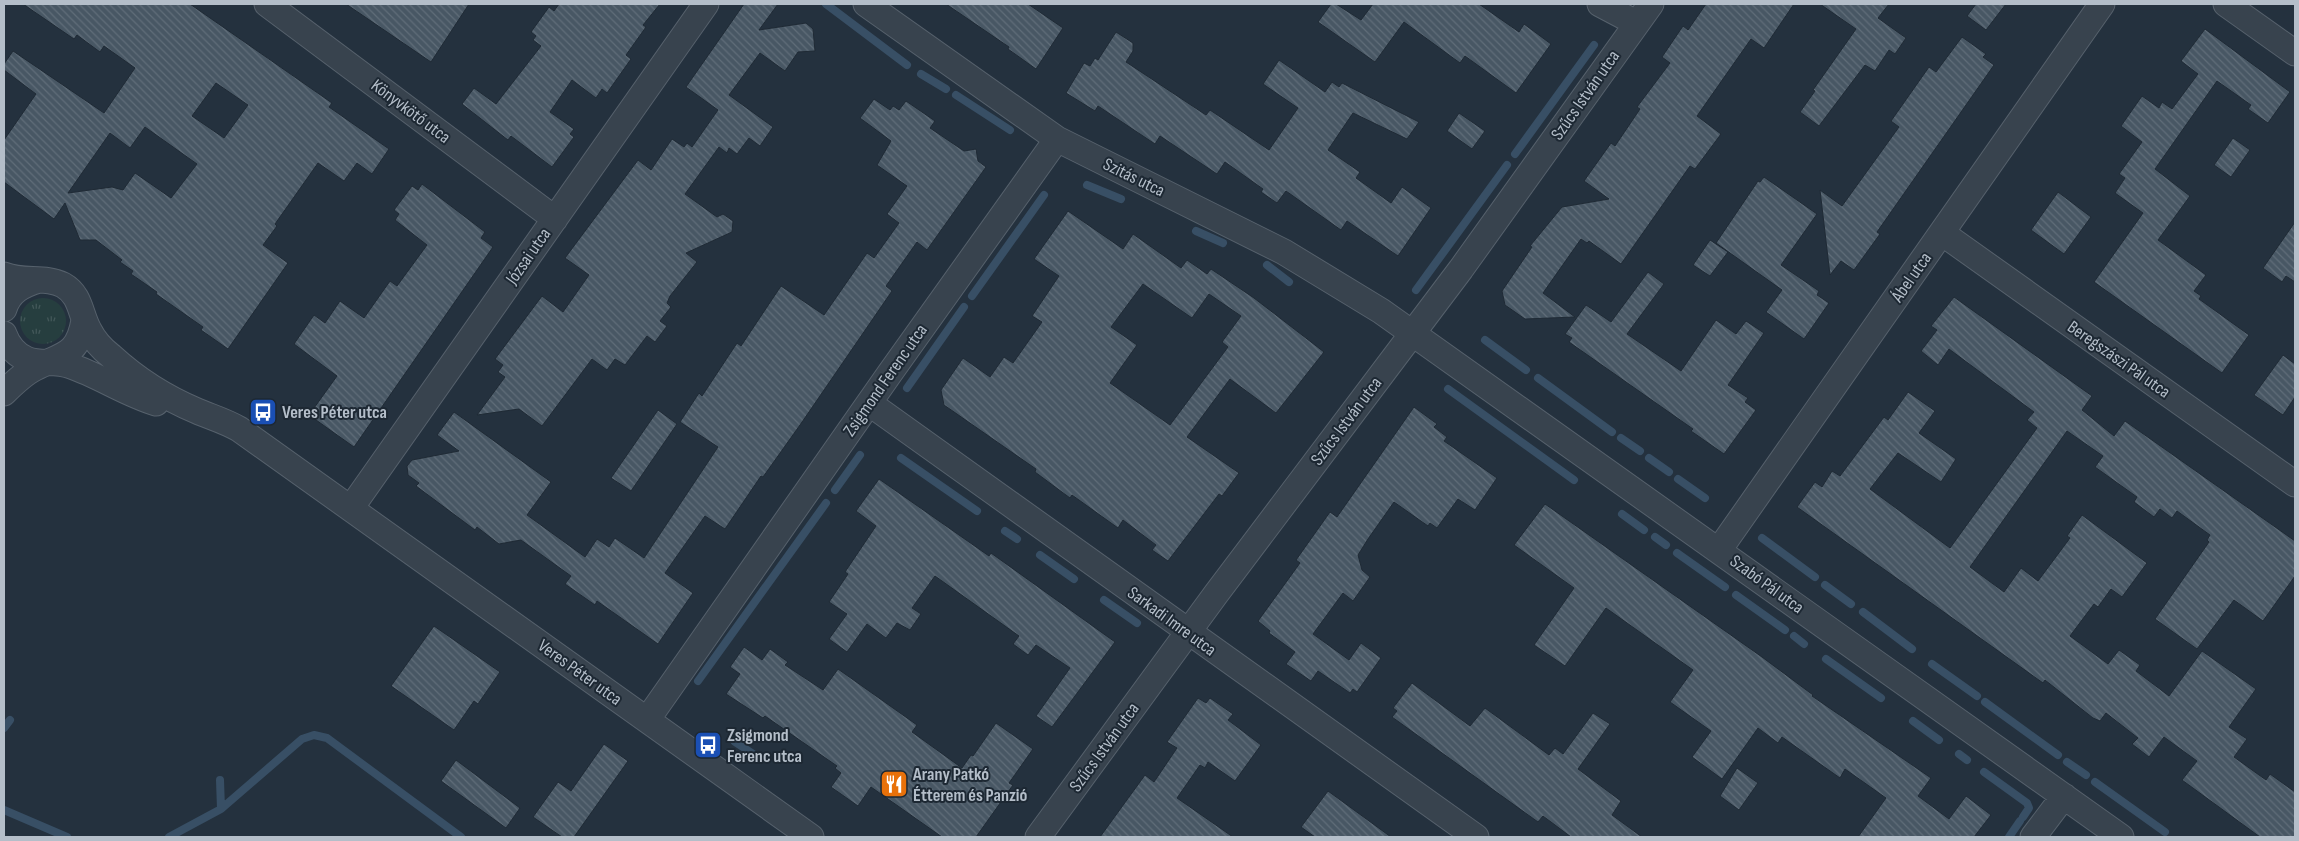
<svg xmlns="http://www.w3.org/2000/svg" width="2299" height="841" viewBox="0 0 2299 841" font-family="'Sofia Sans Condensed',sans-serif">
<style>
.grass{fill:url(#grass-tufts)}
.lines{fill:none;stroke-linecap:round;stroke-linejoin:round}
.stream{stroke:#384f65;stroke-width:8}
.building{fill:url(#building-back-hatch);stroke:#1f2a35;fill-rule:evenodd}
.street-casing{stroke:#56616c;stroke-width:27}
.street{stroke:#38434e;stroke-width:25}
.labels{text-anchor:middle;stroke-width:4;stroke-linejoin:round;paint-order:stroke}
.street-label{font-size:18px;fill:#b4bec9;stroke:#1d2833}
.poi-label{font-size:18px;font-weight:bold;fill:#b4bec9;stroke:#1d2833;text-anchor:start}
</style>
<defs>
<pattern id="grass-tufts" width="24" height="20" patternUnits="userSpaceOnUse" patternTransform="scale(1.25)"><rect width="24" height="20" fill="#263e3f"/><path d="M3 7l-1-3M5 7V3M7 7l1-3M15 17l-1-3M17 17v-4M19 17l1-3" fill="none" stroke="#435859"/></pattern>
<pattern id="building-back-hatch" width="6" height="6" patternUnits="userSpaceOnUse" patternTransform="scale(1.25)"><rect width="6" height="6" fill="#485764"/><path d="M-1 5l2 2M0 0l6 6M5-1l2 2" fill="none" stroke="#606d79"/></pattern>
</defs>
<rect width="100%" height="100%" fill="#24313e"/>
<path class="grass" d="M20 321a23 23 0 1 1 46 0a23 23 0 1 1-46 0Z"/>
<g class="lines">
<path class="stream" d="M826 4 907 65
M921 74 946 89
M956 95 1010 130
M1515 154 1594 45
M1087 185 1121 199
M1196 231 1223 243
M1267 265 1289 282
M1416 290 1507 165
M972 296 1044 195
M1485 340 1526 370
M1538 378 1612 432
M907 388 964 307
M1448 389 1574 480
M1621 438 1640 451
M901 458 977 511
M1649 458 1669 472
M1678 479 1705 498
M835 490 860 455
M1622 514 1644 530
M1005 531 1017 539
M1655 537 1666 545
M1762 538 1815 577
M1677 553 1725 587
M1040 555 1074 579
M1825 585 1851 604
M1736 595 1785 630
M1104 600 1137 623
M1863 612 1912 649
M1794 636 1804 644
M1826 659 1881 698
M1932 664 1977 696
M698 681 826 503
M1985 702 2058 755
M1913 721 1939 740
M4 728 10 720
M735 742 761 759
M1959 754 1967 760
M2067 762 2086 775
M1984 772 2027 803 2029 808 2023 817
M220 780 221 809
M2095 782 2165 832
M4 810 67 837
M169 837 221 809 302 739 314 735 327 738 461 837
M2009 837 2020 821"/>
</g>
<path class="building" d="M23 4H190L332 103 329 107 389 149 372 174 357 163 344 181 318 163 275 224 277 226 263 245 288 263 228 349 201 330 203 327 156 294 157 292 131 274 133 271 120 262 122 260 96 240H80L65 203 54 219 4 182V140L36 94 4 70V64L13 51 104 113 135 68 104 46 100 52 77 35 74 39ZM216 83 248 105 224 138 192 116ZM145 127 197 164 171 198 135 173 123 190 112 187 68 193 110 133 130 148Z
M346 4H469L431 62Z
M559 4H660L643 25 646 27 626 55 631 59 607 93 602 89 596 98 572 80 550 112 574 129 570 134 574 137 552 167 511 136 508 140 462 104 474 88 496 104 541 46 533 40 536 36 531 32 549 7 554 11Z
M744 4H778L759 30 806 23 813 29 815 51 798 52 785 71 760 53 729 95 773 127 760 146 749 138 737 154 729 148 727 153 719 147 685 194 717 217 723 214 733 221 732 232 686 253 697 262 670 296 667 303 671 307 660 321 667 326 655 342 647 336 625 365 615 359 607 370 592 359 542 426 519 409 477 415 505 377 498 372 503 365 495 359 542 296 563 312 589 275 565 258 638 160 651 170 672 139 684 147 687 143 692 147 718 110 686 87Z
M946 4H1028L1063 28 1036 69 1008 49 1009 47Z
M1331 4H1336L1361 20 1373 4H1479L1519 32 1524 24 1551 44 1516 93 1465 56 1460 63 1404 22 1375 62 1318 22Z
M1706 4H1794L1764 48 1751 39 1697 116 1721 134 1695 169 1690 166 1621 264 1589 241 1587 243 1581 239 1543 293 1575 317 1525 319 1505 305 1502 291 1532 247 1530 246 1562 207 1609 199 1584 181 1611 143 1615 146 1640 109 1637 107 1670 63 1662 57 1683 26 1688 30Z
M1820 4H1889L1878 18 1906 38 1895 54 1889 50 1875 71 1865 65 1819 126 1800 112 1815 91 1813 90 1856 29Z
M1976 4H2006L1986 30 1967 16Z
M2205 29 2290 92 2268 123 2248 109 2251 105 2217 81 2155 169 2190 196 2158 240 2206 275 2194 291 2201 296 2199 299 2249 335 2222 373 2094 282 2143 213 2115 193 2125 178 2119 174 2142 142 2121 126 2142 96 2159 108 2162 102 2172 109 2198 74 2181 61Z
M1116 32 1133 43V51L1126 62 1206 115 1210 110 1269 150 1298 108 1263 84 1279 60 1325 92 1332 82 1339 87 1342 83 1419 122 1407 139 1353 113 1328 150 1360 172 1356 178 1391 203 1402 187 1431 208 1398 256 1347 221 1341 230 1286 191 1277 203 1261 192 1263 189 1225 162 1217 174 1160 136 1155 144 1098 106 1095 111 1066 93 1084 63 1090 66 1095 58 1098 60Z
M1962 37 1986 54 1983 57 1994 65 1877 232 1880 234 1854 270 1841 261 1830 275 1820 190 1842 206 1899 127 1891 121 1929 67 1936 72Z
M874 99 890 110 893 106 899 110 906 101 935 121 930 128 964 151 976 149 978 161 986 167 927 250 917 242 886 286 892 291 800 425 763 477 761 476 725 529 705 516 665 573 693 593 658 644 597 601 595 605 565 584 571 576 521 540 499 544 477 527 475 530 416 486 419 483 408 475 407 466 412 460 459 451 437 435 454 412 551 482 527 515 585 557 597 539 609 547 615 538 644 558 718 447 680 422 699 393 702 396 737 343 741 346 781 286 824 315 867 253 874 258 899 223 887 214 907 186 877 165 891 141 860 118Z
M1459 113 1485 131 1472 149 1447 131Z
M2233 138 2250 150 2231 177 2214 165Z
M1764 177 1817 214 1781 265 1819 291 1817 295 1829 303 1804 339 1766 312 1782 290 1716 243 1758 181 1760 182Z
M422 184 485 232 481 238 493 247 354 447 309 415 337 376 294 344 314 315 325 323 340 301 364 318 390 281 397 286 427 245 395 220 399 214 394 210 412 186 418 190Z
M2058 192 2091 217 2064 254 2031 230Z
M1068 211 1123 249 1133 234 1181 268 1187 260 1207 274 1211 269 1254 298 1324 352 1276 413 1230 379 1187 437 1239 473 1222 496 1219 494 1168 561 1152 550 1156 545 1123 520 1118 528 1072 495 1070 498 1035 472 1036 469 944 405 941 390 963 358 990 377 1004 357 1013 363 1042 322 1032 316 1059 276 1034 259ZM1143 284 1192 318 1209 294 1241 316 1222 342 1228 347 1170 425 1110 383 1137 345 1111 327Z
M2295 222V282L2286 276 2282 282 2263 268Z
M1710 240 1728 252 1710 276 1693 265Z
M1648 272 1664 284 1627 334 1681 371 1716 320 1736 334 1746 321 1764 333 1728 385 1748 398 1745 402 1756 410 1724 454 1691 431 1693 429 1569 342 1572 338 1565 334 1586 305 1611 322Z
M1954 297 2092 396 2082 410 2114 436 2125 421 2295 541V576L2263 621 2234 600 2197 649 2155 619 2209 542 2207 540 2210 535 2177 511 2172 518 2160 509 2154 517 2134 502 2137 497 2095 467 2103 456 2067 431 1970 567 2004 592 2021 568 2038 581 2070 538 2067 536 2082 515 2147 563 2122 597 2111 589 2098 607 2094 604 2070 636 2108 664 2119 650 2140 665 2136 671 2169 696 2202 651 2256 689 2229 727 2247 739 2234 757 2266 780 2270 774 2295 792V837H2260L2182 780 2197 761 2164 737 2149 757 2132 744 2138 738 2106 713 2100 721 2093 718 2045 680 2043 683 1797 507 1815 482 1822 487 1832 471 1840 476 1884 417 1888 420 1908 392 1935 411 1919 433 1956 459 1941 482 1898 453 1870 489 1950 548 2037 428 2027 420 2034 412 1949 349 1938 365 1921 351 1937 330 1931 326Z
M2283 355 2295 364V397L2283 415 2254 395Z
M1414 407 1437 424 1434 427 1447 437 1444 441 1497 478 1475 510 1458 499 1437 528 1430 523 1428 526 1394 502 1368 539 1358 555 1362 570 1370 577 1353 601 1343 593 1313 634 1349 660 1361 643 1381 658 1357 692 1353 689 1350 693 1318 671 1311 681 1286 664 1295 652 1269 633 1270 631 1258 621 1300 563 1296 560 1330 512 1337 517Z
M658 410 677 424 631 491 611 478Z
M879 479 989 556 991 553 1115 642 1052 727 1036 716 1070 668 1036 645 1028 655 1013 644 1019 636 935 576 912 608 921 614 910 630 897 623 886 638 867 624 847 652 829 639 847 614 829 602 848 574 845 572 876 526 856 511Z
M1545 504 1762 657 1813 695 1812 696 1931 778 1918 796 1949 819 1966 796 1991 815 1974 837H1858L1886 798 1845 769 1840 778 1782 737 1778 743 1758 728 1722 779 1692 757 1711 731 1670 702 1693 670 1606 608 1565 666 1534 645 1574 588 1514 545Z
M434 626 500 672 478 704 474 701 454 730 391 686Z
M744 647 762 660 770 649 788 662 785 665 823 690 838 669 917 725 912 732 962 768 971 755 973 756 996 723 1033 749 1009 783 1013 785 976 837H942L871 787 858 806 831 787 841 773 835 768 837 766 765 716 763 718 726 694 740 674 730 667Z
M1412 683 1470 726 1485 708 1549 755 1555 748 1563 754 1593 713 1610 724 1578 769 1621 801 1612 815 1642 837H1571L1543 816 1538 822 1392 717 1397 711 1393 708Z
M1198 698 1206 703 1210 698 1233 714 1228 720 1261 745 1235 781 1208 762 1205 768 1200 765 1177 798 1233 837H1100L1145 775 1154 782 1177 748 1167 742Z
M604 744 628 761 574 837H562L533 817 558 782 571 791Z
M456 760 520 808 506 828 441 781Z
M1737 768 1758 783 1739 810 1720 796Z
M1328 791 1391 837H1315L1301 827Z"/>
<g class="lines">
<g class="street-casing">
<path id="street" d="M267 4 555 219
M866 4 1057 139 1284 252 1381 311 2121 837
M1600 4 1636 23
M2226 4 2295 53
M1942 233 2295 484
M4 275C23 283 45 276 63 285 81 295 80 314 89 330 94 340 102 349 111 356 136 379 166 398 197 411 211 417 225 421 239 429L811 837
M4 309C9 292 22 285 39 280
M4 334C8 345 15 354 26 359 38 365 56 360 71 366 100 376 126 394 156 403
M4 393C13 384 23 374 35 368 63 354 78 356 84 320
M869 403 1476 837
M351 508 706 4
M1719 550 2102 4
M647 720 890 373 1057 139
M1038 837 1216 594 1461 269 1651 4
M2033 837 2064 796"/>
</g>
<use href="#street" class="street"/>
</g>
<defs>
<g id="bus-square" transform="scale(1.4375)"><rect x="-9" y="-9" width="18" height="18" rx="4" fill="#1a4fb4" stroke="#1d2833"/><path d="M-5-6H5V4H4V6H2V4H-2V6H-4V4H-5ZM-3.5-4V0h7V-4ZM-3.5 1.2v1.5H-2V1.2ZM2 1.2v1.5H3.5V1.2Z" fill="#fff"/></g>
<g id="restaurant-square" transform="scale(1.4375)"><rect x="-9" y="-9" width="18" height="18" rx="4" fill="#e8710a" stroke="#1d2833"/><path d="M-5-6h1v4h1v-4h1v4h1v-4h1v5L-1.5 .5V6h-2V.5L-5-1ZM5-6V6H3V1.5H1.5Q1.5-4 5-6Z" fill="#fff"/></g>
</defs>
<g fill-rule="evenodd">
<use href="#bus-square" x="263" y="412"/>
<use href="#bus-square" x="708" y="745"/>
<use href="#restaurant-square" x="894" y="784"/>
</g>
<g class="labels">
<g class="street-label">
<text transform="translate(1585 95) rotate(-55)" y="6">Szűcs István utca</text>
<text transform="translate(411 111) rotate(37)" y="6">Könyvkötő utca</text>
<text transform="translate(1134 177) rotate(26)" y="6">Szitás utca</text>
<text transform="translate(528 256) rotate(-55)" y="6">Józsai utca</text>
<text transform="translate(1911 277) rotate(-55)" y="6">Ábel utca</text>
<text transform="translate(2119 359) rotate(35)" y="6">Beregszászi Pál utca</text>
<text transform="translate(885 380) rotate(-55)" y="6">Zsigmond Ferenc utca</text>
<text transform="translate(1346 421) rotate(-53)" y="6">Szűcs István utca</text>
<text transform="translate(1767 584) rotate(36)" y="6">Szabó Pál utca</text>
<text transform="translate(1172 621) rotate(36)" y="6">Sarkadi Imre utca</text>
<text transform="translate(580 672) rotate(36)" y="6">Veres Péter utca</text>
<text transform="translate(1104 747) rotate(-54)" y="6">Szűcs István utca</text>
</g>
<g class="poi-label">
<text x="282" y="418">Veres Péter utca</text>
<text x="727" y="741">Zsigmond<tspan x="727" dy="21">Ferenc utca</tspan></text>
<text x="913" y="780">Arany Patkó<tspan x="913" dy="21">Étterem és Panzió</tspan></text>
</g>
</g>
<rect width="2299" height="841" fill="none" stroke="#b4bec9" stroke-width="10"/>
</svg>
